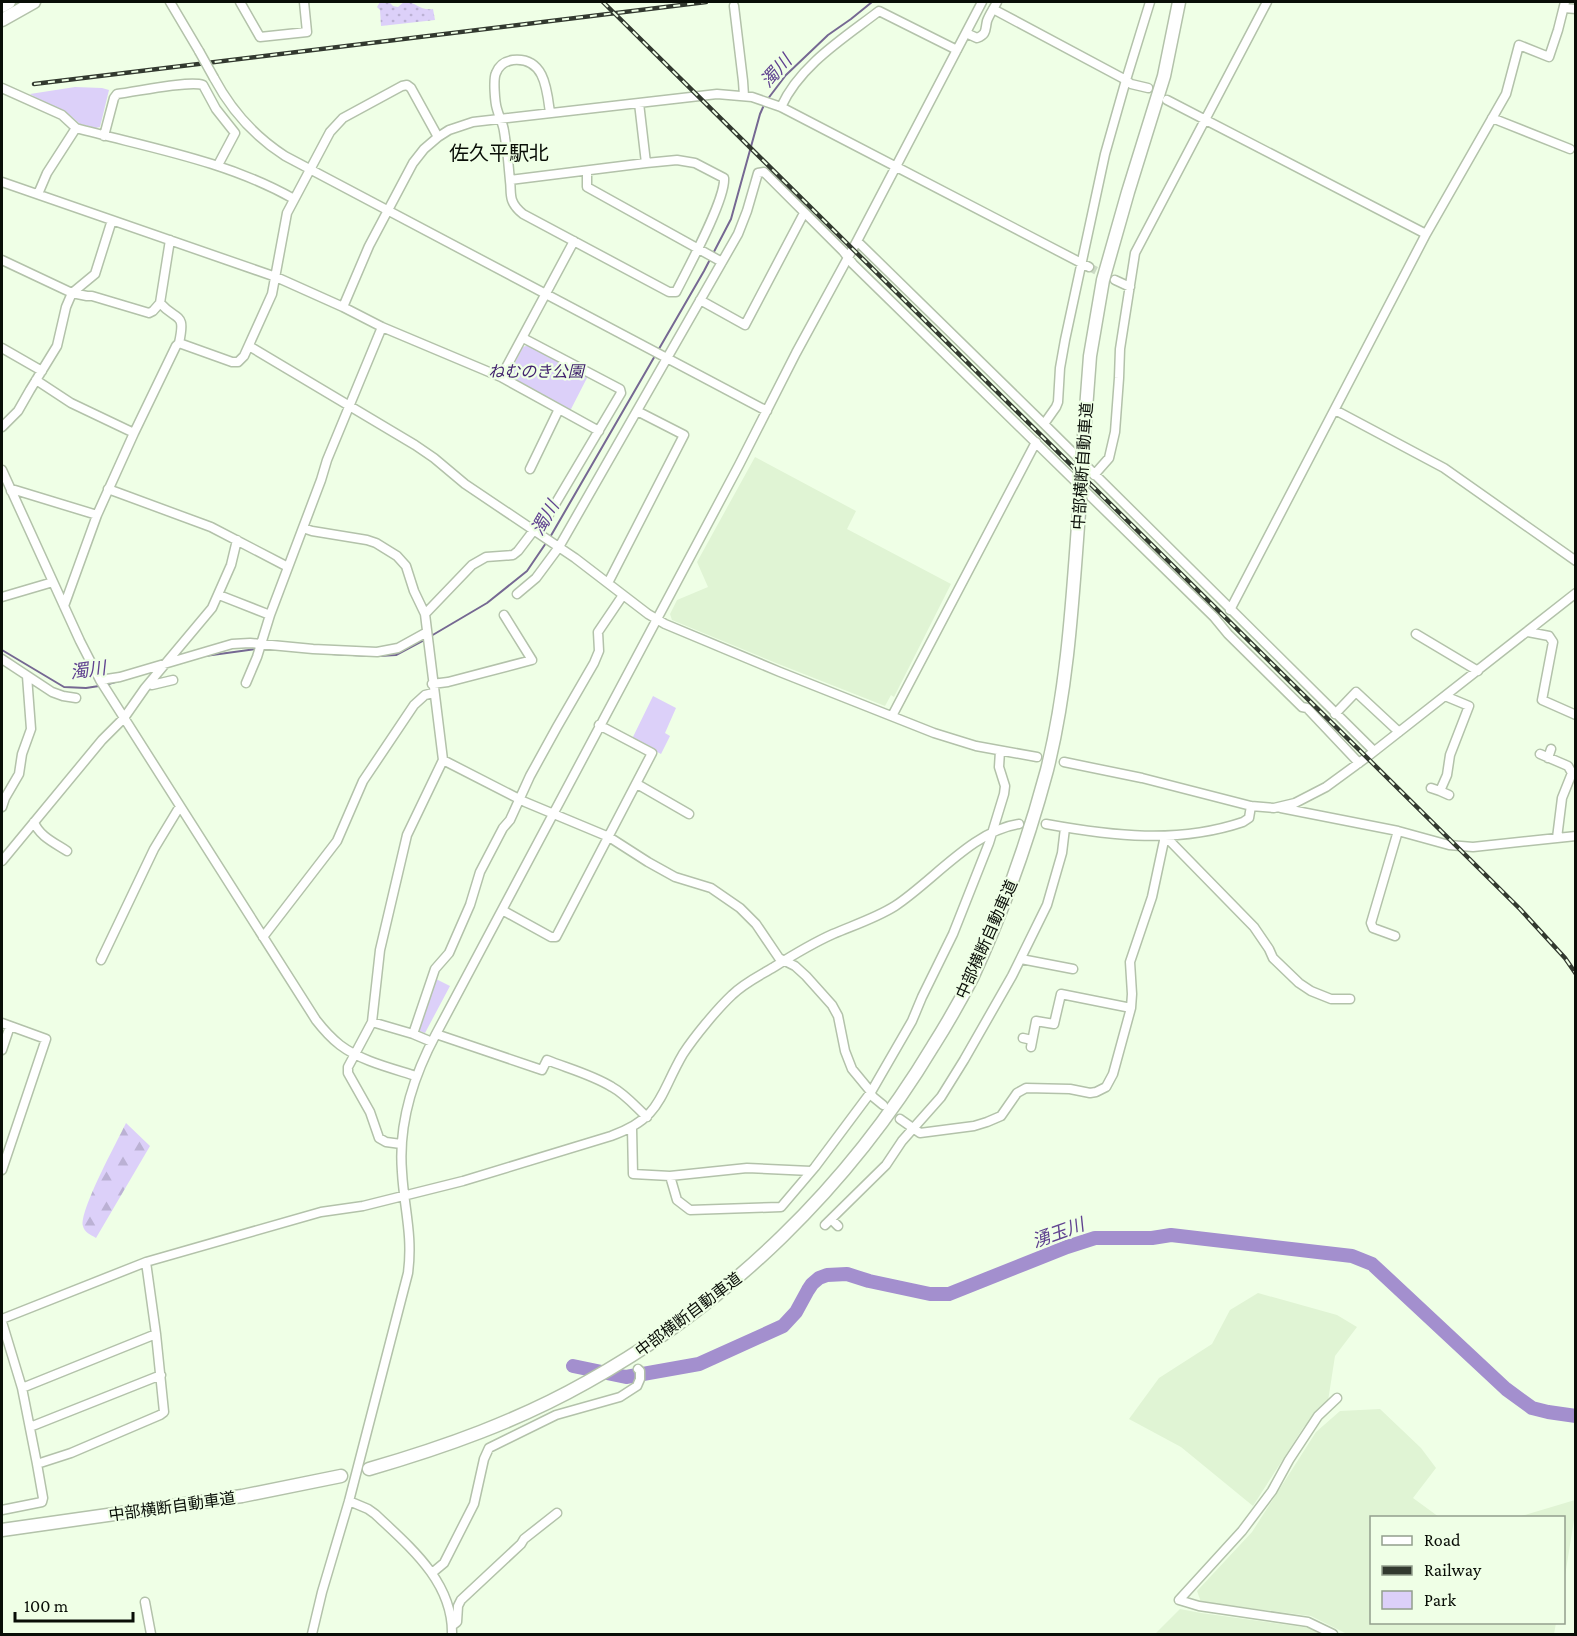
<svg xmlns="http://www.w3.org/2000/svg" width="1577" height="1636" viewBox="0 0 1577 1636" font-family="'Crimson Pro','Noto Sans JP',serif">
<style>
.built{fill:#e0f4d4}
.green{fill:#dcd0f9}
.forest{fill:url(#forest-firs)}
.garden{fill:url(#garden-dots)}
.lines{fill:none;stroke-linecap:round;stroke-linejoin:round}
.stream{stroke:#756892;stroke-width:2}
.river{stroke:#a38fce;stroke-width:14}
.minor-tunnel{stroke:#ccdbc5;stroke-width:8;stroke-dasharray:8 4;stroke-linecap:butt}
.minor-casing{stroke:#b3c2aa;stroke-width:11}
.highway-casing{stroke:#b3c2aa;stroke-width:15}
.minor{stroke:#fff;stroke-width:8}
.highway{stroke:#fff;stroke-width:12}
.rail-casing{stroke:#32392f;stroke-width:4.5}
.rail{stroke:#efffe6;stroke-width:2;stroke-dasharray:7;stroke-linecap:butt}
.minor-bridge-casing{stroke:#b3c2aa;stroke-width:11;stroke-linecap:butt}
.highway-bridge-casing{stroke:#b3c2aa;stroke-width:15;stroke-linecap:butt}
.minor-bridge{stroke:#fff;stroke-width:8}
.highway-bridge{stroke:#fff;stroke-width:12}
.labels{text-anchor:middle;stroke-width:4.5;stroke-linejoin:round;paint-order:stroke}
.park-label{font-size:16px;font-style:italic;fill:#42236e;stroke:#efffe6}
.street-label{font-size:16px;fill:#090e07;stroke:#efffe6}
.water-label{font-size:18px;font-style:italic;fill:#604290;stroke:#efffe6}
.quarter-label{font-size:20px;fill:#090e07;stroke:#efffe6}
</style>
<defs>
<pattern id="forest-firs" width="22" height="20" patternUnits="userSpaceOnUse" patternTransform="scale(1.5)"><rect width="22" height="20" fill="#dcd0f9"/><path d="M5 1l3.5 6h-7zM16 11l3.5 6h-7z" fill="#bbb1d4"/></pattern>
<pattern id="garden-dots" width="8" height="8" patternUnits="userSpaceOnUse" patternTransform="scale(1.5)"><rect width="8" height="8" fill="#dcd0f9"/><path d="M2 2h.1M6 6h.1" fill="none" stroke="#bbb1d4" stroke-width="1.8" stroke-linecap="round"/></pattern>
</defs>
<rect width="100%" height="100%" fill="#efffe6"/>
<path class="built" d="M755 457 856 511 847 529 951 584 894 697 891 695 885 706 776 663 672 620 670 614 677 600 708 587 697 562Z
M1258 1293 1337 1315 1357 1327 1335 1356 1328 1401 1303 1428 1253 1506 1181 1447 1129 1419 1159 1378 1212 1344 1230 1310Z
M1380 1409 1421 1448 1436 1468 1413 1498 1439 1517 1372 1518V1622L1556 1623 1554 1634H1347L1311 1616 1201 1602 1197 1591 1252 1532 1316 1432 1340 1411Z
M1575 1500V1514L1564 1582V1518L1518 1517Z
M1180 1609 1201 1613 1310 1628 1321 1634H1155Z"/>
<path class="green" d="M75 87 102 88 109 90 100 127 96 128 80 124 71 116 54 106 43 102 30 94Z
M528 345 588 376 570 411 510 379 509 374 523 347Z
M653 696 676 708 665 733 670 736 661 754 632 739Z
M434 978 450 986 425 1033 417 1030Z"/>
<path class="forest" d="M126 1123 150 1146 96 1238C91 1235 84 1232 83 1226 79 1211 118 1140 126 1123Z"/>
<path class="garden" d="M380 2H389L393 6 398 7 404 2C416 1 419 11 433 9L435 20 381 26 380 10 377 7Z"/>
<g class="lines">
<path class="stream" d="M767 100 786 75 828 35 851 19 872 2
M549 539 704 271 731 219 760 114 764 105
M431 636 487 603 527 571 546 543
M262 649 277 650
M2 650 64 687 86 688 99 686
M331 654 373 656
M205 656 256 649
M379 656 396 655 426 639
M105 685 119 681"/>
<path class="river" d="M573 1366 626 1377 699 1364 783 1326 796 1312 808 1290 812 1284 819 1278 827 1275 847 1274 869 1281 930 1294H949L1067 1247 1095 1238H1152L1171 1235 1352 1256 1372 1264 1506 1389 1532 1408 1548 1412 1576 1416"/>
<path class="minor-tunnel" d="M1089 267 1109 277"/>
<g class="minor-casing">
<path id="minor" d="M170 2 199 51
M240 2 260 37 307 32 304 2
M734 6 743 81 744 96
M1564 8 1576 9
M993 9 1126 80 1131 84 1148 88
M966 33 977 38C987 34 985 30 987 21 989 15 994 8 997 2
M214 78C231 110 254 136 285 156L767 411
M2 88 62 115 76 128C150 148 227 161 294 199
M1167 100 1426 234
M639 103 646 163
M781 107C800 65 844 38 879 11L957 50
M1492 118 1570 149
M104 136 114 98 117 94C136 92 188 80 203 85L216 109 235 133 218 165
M587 171V187L722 262
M510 180 646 163 677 160 695 163 722 177 724 178C726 199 687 270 676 292H669L523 214C518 210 514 206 512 200 510 194 511 187 510 181 509 165 507 148 504 131 503 123 499 117 497 109 495 103 493 79 496 73 499 65 506 61 513 60 545 57 547 90 550 113
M2 182 276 277 343 307 382 327 501 377 599 431
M38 194 47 173 76 128
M857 241 1044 424 1374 751
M2 260 72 293 95 274 112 220
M1115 280 1130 287
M700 300 745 325 804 213
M343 307 369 246 413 163 424 149 438 137 449 130 473 122 717 94 752 97 781 107 1089 267
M523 338 620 389 621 393 538 533
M179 343 232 362H238L244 356 272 294 287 213 330 132 343 118 402 86 407 85 411 88 438 137
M249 346 415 445 434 458 465 484 575 558 648 614 665 624 780 672 934 733 976 746 1037 757
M2 348 42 371
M501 377 574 241
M36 380 71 403 134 433
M1335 410 1444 468 1576 561
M1044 424 1056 407 1058 402 1060 368 1065 340 1105 154 1126 80 1150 2
M2 427 18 411 30 390 57 346 66 307 72 293 87 296H92L149 313 153 311 160 303
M530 469 559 409
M2 470 80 641 100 680 316 1020C323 1029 331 1038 340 1045 361 1061 391 1068 416 1076
M1094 475 1109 458 1115 432 1119 378 1120 349 1135 253 1267 2
M108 489 211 527 288 567
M11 491 15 490 97 515
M303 528 312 531 367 540 376 543 397 556 406 566 414 591 425 614 443 760 407 835 380 950 372 1022
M608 583 684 435 637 411
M517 594 536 578 559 547 738 234 747 211 758 173 764 172 843 251 853 264 1214 617 1228 634 1302 707 1307 708 1359 763
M219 595 270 615 321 480 327 460 382 327
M2 597 53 582
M64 606 97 515 134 433 176 346 179 343C186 311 177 322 160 303L170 240
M1230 610 1426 234 1506 94 1519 45 1549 57 1558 30 1565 2
M425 614 472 565 486 557 513 555 518 551 534 530
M1528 632 1549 636 1553 642 1542 700 1576 715
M1416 634 1478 671
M2 659 52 692 63 696 76 698
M100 680 120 677 232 644 250 643 313 649 377 652 398 648 427 632
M246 683 257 657 270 615
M149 684 152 685 173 680
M432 684 448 682 532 660 504 615
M1445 696 1469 706 1450 755 1447 775 1440 791 1449 795
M1335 714 1356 692 1399 732
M892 716 1036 442
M1540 754 1568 766 1572 773 1562 798 1557 838
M1548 758 1551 749
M443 760 525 802 609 837 648 862 675 877 711 888 740 908 756 924 779 958 795 966 806 976 832 1005 838 1016 845 1051 852 1069 871 1092 872 1096 883 1105
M1064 762 1142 778 1251 806 1274 808 1295 803 1326 787 1367 757 1576 593
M637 784 689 814
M1431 788 1440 791
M2 807 5 798 19 774 22 754 31 729 27 676
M1281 808 1398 831 1449 845 1473 847 1576 836
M34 822C39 836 55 843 67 851
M1046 824C1112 836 1178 844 1243 822L1249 818 1251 806
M1165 836 1254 927 1269 949 1273 958 1299 983 1311 991 1331 999H1350
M2 861 102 740 124 718 145 688 212 608 231 565 237 540
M502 910 551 937H556L652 753 599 725
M1395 936 1373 928 1371 923 1398 831
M263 937 337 841 363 781 414 705 425 695 433 693
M1021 959 1073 969
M101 960 154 849 180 806
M2 1023 46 1039 2 1170
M413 1034 432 1042
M436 1034 542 1070 547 1060C567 1068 593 1075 612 1087 625 1094 636 1107 647 1117
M1023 1038 1032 1040
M1031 1047 1036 1021 1054 1024 1061 994 1131 1008
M2 1050 10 1026
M900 1119 920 1133 974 1126 987 1122 1001 1116 1017 1093 1026 1088 1070 1089 1090 1093 1096 1092 1106 1087 1113 1074 1131 1008 1132 994 1130 962 1152 897 1165 836
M632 1128 633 1174 670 1176 747 1168 811 1171
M401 1144 386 1142 379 1138 370 1112 348 1073V1067L372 1022 413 1034 435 969 449 953 470 905 480 872 503 828 510 820 530 776 557 727 594 663 599 651 598 632 623 595
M670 1176 677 1200 690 1210 781 1207 815 1167 871 1092 912 1021 922 997 953 934 989 843 1004 794 1005 786 999 767 1000 751
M832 1220 838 1226
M825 1225 886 1165 902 1141 941 1097 964 1060 1012 976 1047 905 1062 853 1065 828
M146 1262 156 1334 164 1412 160 1415 71 1453 37 1464 22 1388 156 1334
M2 1319 146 1262 321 1212 363 1206 463 1181 611 1136C662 1118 659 1095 683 1054 694 1037 717 1009 732 995 744 983 759 976 774 967 793 955 813 943 833 934 854 925 876 918 895 906 933 881 974 830 1019 824
M2 1322 22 1388
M30 1427 161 1375
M349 1501 368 1509 375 1514C410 1547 453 1582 452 1634
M2 1510 42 1502 43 1498 37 1464
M432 1573 444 1563 474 1504 484 1459 489 1448 556 1415 620 1397 637 1386 640 1379V1371L638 1369
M145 1602 151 1634
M452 1626 457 1622 458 1606 461 1600 521 1544 524 1539 557 1513
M312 1634 322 1592 349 1501 408 1273C413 1235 404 1208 402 1172 398 1123 413 1077 436 1034L739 465 796 353 857 241 982 2
M1333 1634 1308 1622 1199 1606 1179 1600 1242 1531 1272 1491 1289 1460 1318 1416 1337 1398"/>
</g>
<g class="highway-casing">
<path id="highway" d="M2 6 9 2
M2 20 34 2
M1083 449 1090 356 1103 280 1128 192 1164 76 1179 2
M369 1469C445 1447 518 1421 587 1382 729 1303 849 1186 933 1046 947 1024 960 1001 972 978 1003 911 1028 841 1047 770 1069 682 1073 589 1080 499
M2 1530 242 1496 341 1476"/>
</g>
<use href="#minor" class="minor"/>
<use href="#highway" class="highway"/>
<g class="rail-casing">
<path id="rail" d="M603 2 1520 909 1565 958 1576 974
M34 84 706 2"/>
</g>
<use href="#rail" class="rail"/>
<g class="minor-bridge-casing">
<path id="minor-bridge" d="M199 51 214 78"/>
</g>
<g class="highway-bridge-casing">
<path id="highway-bridge" d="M1080 499 1083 449"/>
</g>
<use href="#minor-bridge" class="minor-bridge"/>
<use href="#highway-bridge" class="highway-bridge"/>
</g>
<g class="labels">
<g class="park-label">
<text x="536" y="377">ねむのき公園</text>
</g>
<g class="street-label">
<text transform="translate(1082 466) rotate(-86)" y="6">中部横断自動車道</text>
<text transform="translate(986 939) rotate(-66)" y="6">中部横断自動車道</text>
<text transform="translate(688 1314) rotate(-37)" y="6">中部横断自動車道</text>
<text transform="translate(172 1506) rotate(-8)" y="6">中部横断自動車道</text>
</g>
<g class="water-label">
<text transform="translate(776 71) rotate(-48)" y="6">濁川</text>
<text transform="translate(545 518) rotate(-60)" y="6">濁川</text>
<text transform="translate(88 670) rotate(-8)" y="6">濁川</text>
<text transform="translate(1058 1233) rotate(-20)" y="6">湧玉川</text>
</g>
<g class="quarter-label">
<text x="499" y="160">佐久平駅北</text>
</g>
</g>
<rect width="1577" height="1636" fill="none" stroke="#090e07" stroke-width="6"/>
<rect x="1370" y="1516" width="195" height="108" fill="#efffe6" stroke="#939f8d" stroke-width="1.5"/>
<rect x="1382" y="1536" width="30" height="9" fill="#ffffff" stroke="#939f8d" stroke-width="1.5"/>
<text x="1424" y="1546" font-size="18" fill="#090e07">Road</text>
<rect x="1382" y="1566" width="30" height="9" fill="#32392f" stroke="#939f8d" stroke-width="1.5"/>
<text x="1424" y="1576" font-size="18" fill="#090e07">Railway</text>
<rect x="1382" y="1591" width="30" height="18" fill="#dcd0f9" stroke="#939f8d" stroke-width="1.5"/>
<text x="1424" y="1606" font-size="18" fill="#090e07">Park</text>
<path d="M15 1612v9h118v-9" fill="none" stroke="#090e07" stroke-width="3"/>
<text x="24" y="1612" font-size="18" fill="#090e07" stroke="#efffe6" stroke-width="4.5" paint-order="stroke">100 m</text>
</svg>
